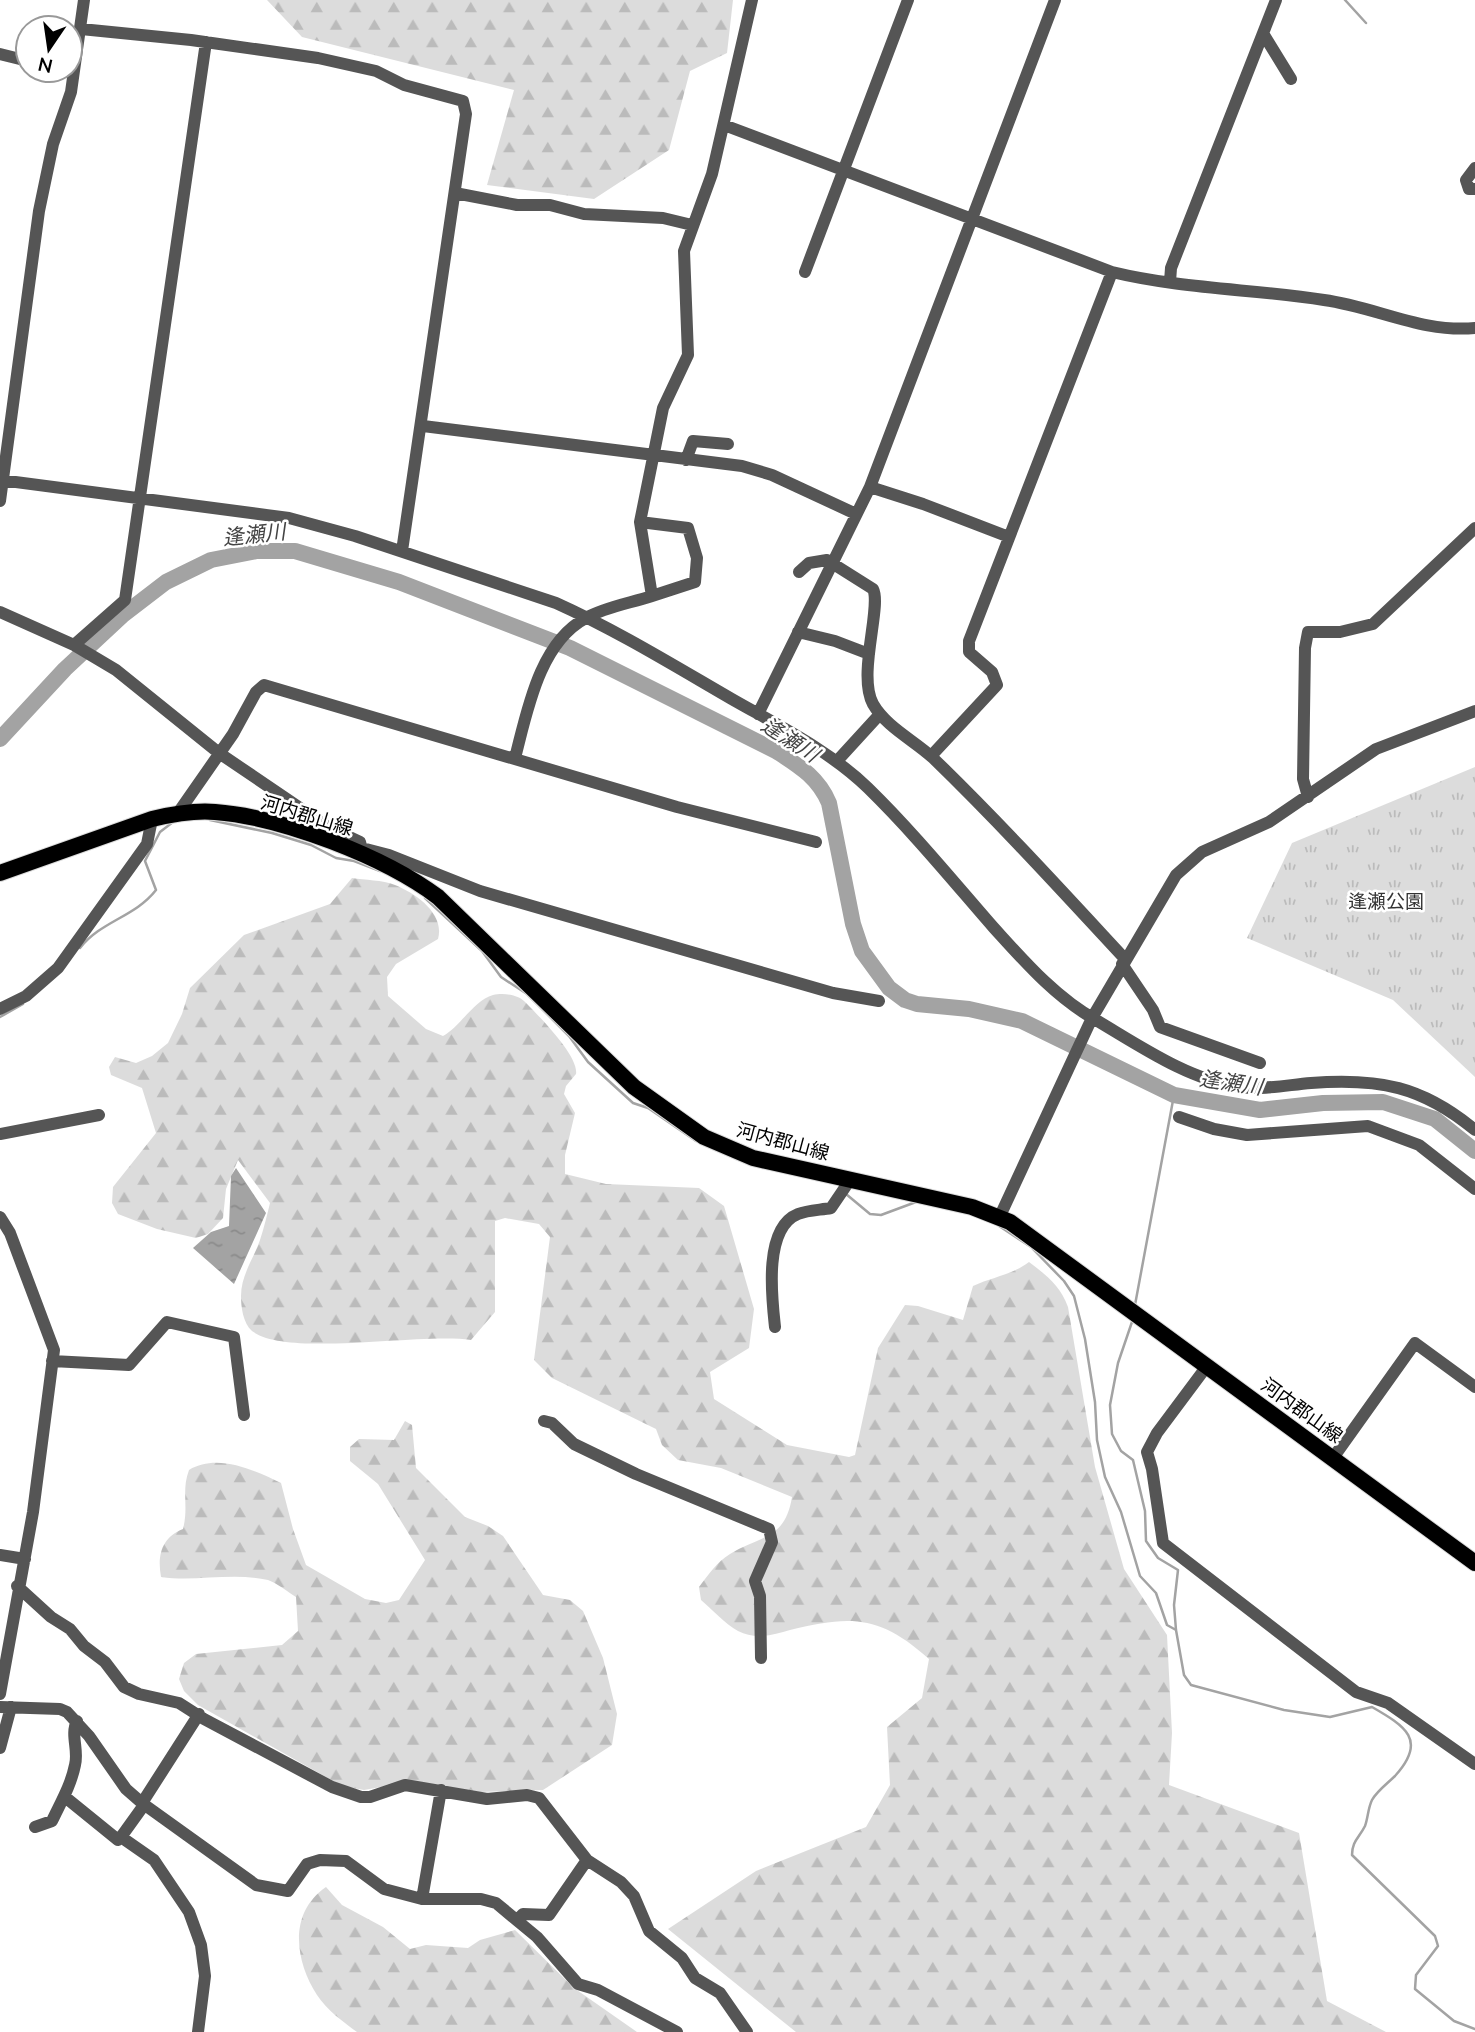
<svg xmlns="http://www.w3.org/2000/svg" width="1475" height="2032" viewBox="0 0 1475 2032" font-family="'Nunito Sans','Noto Sans JP',sans-serif">
<style>
.forest{fill:url(#forest-firs)}
.park{fill:url(#park-tufts)}
.water{fill:url(#water-ripples)}
.lines{fill:none;stroke-linecap:round;stroke-linejoin:round}
.stream{stroke:#a3a3a3;stroke-width:2.5}
.river{stroke:#a3a3a3;stroke-width:16}
.major-casing{stroke:#dbdbdb;stroke-width:18}
.minor{stroke:#555;stroke-width:12}
.major{stroke:#000;stroke-width:16}
.labels{text-anchor:middle;stroke-width:5;stroke-linejoin:round;paint-order:stroke}
.street-label{font-size:19px;fill:#000;stroke:#fff}
.park-label{font-size:19px;fill:#333;stroke:#fff}
.water-label{font-size:21px;font-style:italic;fill:#444;stroke:#fff}
</style>
<defs>
<pattern id="forest-firs" width="22" height="20" patternUnits="userSpaceOnUse" patternTransform="scale(1.75)"><rect width="22" height="20" fill="#dcdcdc"/><path d="M5 1l3.5 6h-7zM16 11l3.5 6h-7z" fill="#bbb"/></pattern>
<pattern id="park-tufts" width="24" height="20" patternUnits="userSpaceOnUse" patternTransform="scale(1.75)"><rect width="24" height="20" fill="#dcdcdc"/><path d="M3 7l-1-3M5 7V3M7 7l1-3M15 17l-1-3M17 17v-4M19 17l1-3" fill="none" stroke="#bbb"/></pattern>
<pattern id="water-ripples" width="26" height="14" patternUnits="userSpaceOnUse" patternTransform="scale(1.75)"><rect width="26" height="14" fill="#a3a3a3"/><path d="M2 4q2-2 4 0t4 0M15 11q2-2 4 0t4 0" fill="none" stroke="#8b8b8b"/></pattern>
</defs>
<rect width="100%" height="100%" fill="#fff"/>
<path class="forest" d="M267 0H733L727 53 690 71 669 150 594 199 487 185 514 90 302 37Z
M352 878C365 880 382 880 395 885 417 894 445 914 438 939L396 964 387 977 388 996 426 1029 443 1036C461 1026 474 1000 493 995 502 993 517 994 524 1001 538 1015 579 1056 576 1074L566 1086 564 1094 575 1113 565 1155V1174L606 1184 699 1188 724 1206 754 1309 749 1348 710 1372 714 1399 787 1445 849 1457 855 1455 878 1348 905 1305 918 1306 963 1320 973 1286C992 1277 1012 1275 1029 1262 1046 1275 1060 1285 1068 1307L1095 1467 1124 1569 1167 1635 1172 1733 1169 1785 1299 1833 1327 2001 1386 2032H796L668 1929 756 1871 866 1827 890 1785 887 1727 922 1698 929 1659C880 1615 851 1615 790 1630 773 1635 755 1640 738 1631 725 1624 712 1609 701 1600L699 1587C708 1575 717 1562 730 1554 761 1535 785 1540 792 1497L721 1468 678 1460 662 1445 656 1429 552 1378 534 1360 550 1237 539 1224 505 1218 495 1221V1312L471 1340C422 1332 287 1358 252 1331 243 1323 241 1307 241 1296 241 1275 254 1258 260 1240 264 1228 267 1215 270 1203L238 1160 226 1189 223 1218 208 1234 196 1238 157 1229 118 1214 112 1203 113 1187 156 1133 142 1088 111 1075 109 1067 115 1057 136 1063 152 1056 168 1043 182 1014 190 988 244 935 330 904Z
M405 1421 412 1425 416 1468 465 1517 488 1526 503 1536 543 1595 570 1600 583 1611 603 1658 617 1714 612 1745 543 1790 480 1792 404 1783 364 1790 342 1786 198 1705 184 1691 179 1679 184 1663 196 1654 282 1645 298 1631 296 1597C288 1592 277 1583 268 1580 232 1572 196 1582 161 1577 157 1555 162 1537 183 1529 189 1506 181 1491 189 1470 217 1453 254 1470 281 1483L293 1529 306 1565 365 1599 386 1603 399 1600 425 1560 378 1484 350 1461V1447L359 1439 394 1440Z
M326 1887 342 1905 383 1927 410 1949 426 1945 468 1948 480 1940 515 1930 574 1988 637 2032H357C343 2022 327 2010 317 1995 295 1961 288 1913 326 1887Z"/>
<path class="park" d="M1475 767V1077L1393 1000 1247 938 1292 843Z"/>
<path class="water" d="M236 1168 266 1213 234 1284 193 1248 211 1232 229 1226 231 1176Z"/>
<g class="lines">
<path class="stream" d="M1345 0 1366 23
M210 820 272 833 311 845 336 858 354 861 380 871
M425 898 482 951 501 977 527 994 569 1036 588 1062 633 1103 648 1108 696 1141
M80 948C101 921 135 917 156 890L145 861 160 832 173 822
M0 1017 23 1004
M846 1194 870 1214 881 1215 916 1202
M999 1226 1031 1247 1064 1281 1074 1296 1085 1339 1095 1402 1097 1440 1105 1477 1121 1512 1140 1576 1156 1593 1167 1625 1176 1630
M1135 1305 1174 1095
M1133 1319 1118 1363 1110 1405 1112 1434 1121 1451 1133 1460 1145 1511 1146 1541 1158 1558 1178 1570 1174 1605 1176 1630 1184 1675 1191 1685 1284 1710 1330 1717 1372 1707C1405 1726 1428 1740 1395 1776 1388 1783 1377 1791 1372 1800 1368 1808 1368 1818 1365 1826 1359 1838 1352 1841 1352 1855L1435 1936 1438 1946 1416 1975 1415 1989 1454 2021 1475 2029"/>
<path class="river" d="M0 739 65 669 123 615 166 582 211 560 257 551H295L399 582 570 648 776 751C799 766 818 777 829 803L853 924 862 951 889 988 905 1000 917 1004 969 1009 1022 1021 1174 1095 1260 1110 1323 1103 1383 1102 1435 1119 1475 1151"/>
<g class="major-casing">
<path id="major" d="M0 873 152 819C173 814 194 810 215 812 282 817 385 857 438 897L634 1087 704 1137 753 1158 972 1207 1010 1222 1475 1563"/>
</g>
<path class="minor" d="M81 29 191 40 318 58 376 71 404 85 463 101 466 114 402 551
M1264 35 1291 79
M0 54 28 61
M724 125 1112 272C1182 289 1254 289 1324 300 1376 307 1422 333 1475 328
M1475 168 1466 180 1469 189H1475
M455 193 517 205H550L584 214 663 218 692 225
M805 272 908 0
M1170 282 1171 268 1276 0
M423 426 742 466 772 475 856 514
M686 460 693 441 728 444
M0 480 289 518 355 536 556 603C616 630 673 665 730 698 777 725 829 750 868 788 913 832 953 881 994 928 1024 961 1056 998 1096 1020 1140 1046 1189 1080 1240 1087 1264 1090 1287 1085 1311 1083 1379 1078 1422 1086 1475 1130
M870 487 923 504 1009 537
M0 501 39 211 53 144 71 92 84 0
M640 522 688 528 697 558 695 582 652 596
M799 572 809 563 827 560 873 589C882 606 857 675 873 704 886 727 915 741 933 758 1000 823 1062 891 1125 959
M0 612 74 645 116 670 219 753 328 827 360 842 363 854
M798 632 835 641 869 654
M74 645 125 600 206 42
M758 714 870 487 1055 0
M931 756 997 685 992 672 969 652V641L1112 272
M515 758C527 712 539 643 586 618 605 607 631 603 652 596L640 522 663 408 688 355 684 251 712 174 752 0
M837 761 880 714
M1308 797 1303 779 1305 648 1308 632H1340L1373 624 1475 528
M178 813 233 734 256 692 264 685 677 807 816 842
M362 848 389 855 480 891 833 993 879 1001
M1122 964 1153 1010 1160 1027 1260 1063
M0 1009 26 996 58 968 147 844 152 819
M1179 1117 1214 1129 1247 1135 1368 1126 1419 1145 1475 1189
M0 1134 99 1115
M1000 1216 1092 1018 1176 875 1202 852 1269 822 1376 749 1475 711
M0 1217 10 1233 54 1350 33 1512 0 1694
M775 1327C772 1299 763 1228 798 1214 808 1210 821 1210 831 1208L850 1180
M52 1361 129 1365 167 1322 234 1337 244 1415
M1207 1366 1157 1433 1147 1452 1152 1469 1163 1543 1356 1692 1388 1703 1475 1764
M544 1421 552 1423 574 1444 636 1474 769 1529 772 1542 755 1581 760 1596 761 1658
M1333 1458 1415 1343 1475 1387
M0 1555 25 1559
M17 1586 51 1617 70 1629 84 1646 105 1662 124 1687 139 1694 179 1703 204 1719 332 1787 361 1797H370L405 1785 487 1799 527 1795 539 1798 587 1860 549 1915 523 1914 518 1919
M0 1707 60 1709 67 1712 89 1736 126 1789 142 1803 256 1885 288 1891 307 1864 320 1860 346 1861 384 1889 422 1899H481L496 1903 537 1937 578 1984 598 1990 677 2032
M0 1748 11 1707
M65 1797 118 1840
M142 1803 199 1714
M144 1805 121 1837 154 1860 189 1912 201 1945 205 1976 198 2032
M35 1827 52 1821C61 1802 71 1785 75 1765 79 1750 70 1735 77 1721
M587 1860 621 1882 634 1896 649 1931 682 1958 695 1978 720 1993 747 2032
M422 1899 441 1790"/>
<use href="#major" class="major"/>
</g>
<g class="labels">
<g class="street-label">
<text transform="translate(307 815) rotate(17)" y="7">河内郡山線</text>
<text transform="translate(783 1141) rotate(15)" y="7">河内郡山線</text>
<text transform="translate(1302 1410) rotate(36)" y="7">河内郡山線</text>
</g>
<g class="park-label">
<text x="1386" y="908">逢瀬公園</text>
</g>
<g class="water-label">
<text transform="translate(254 535) rotate(-6)" y="7">逢瀬川</text>
<text transform="translate(790 740) rotate(33)" y="7">逢瀬川</text>
<text transform="translate(1231 1083) rotate(8)" y="7">逢瀬川</text>
</g>
</g>
<g transform="translate(49 49) rotate(193)"><circle r="33" fill="#ffffff" stroke="#999999" stroke-width="2"/>
<path d="M0-5L12 26L0 18L-12 26Z" fill="#000000"/>
<text y="-10" font-size="19" font-weight="bold" text-anchor="middle" fill="#000000">N</text>
</g>
</svg>
